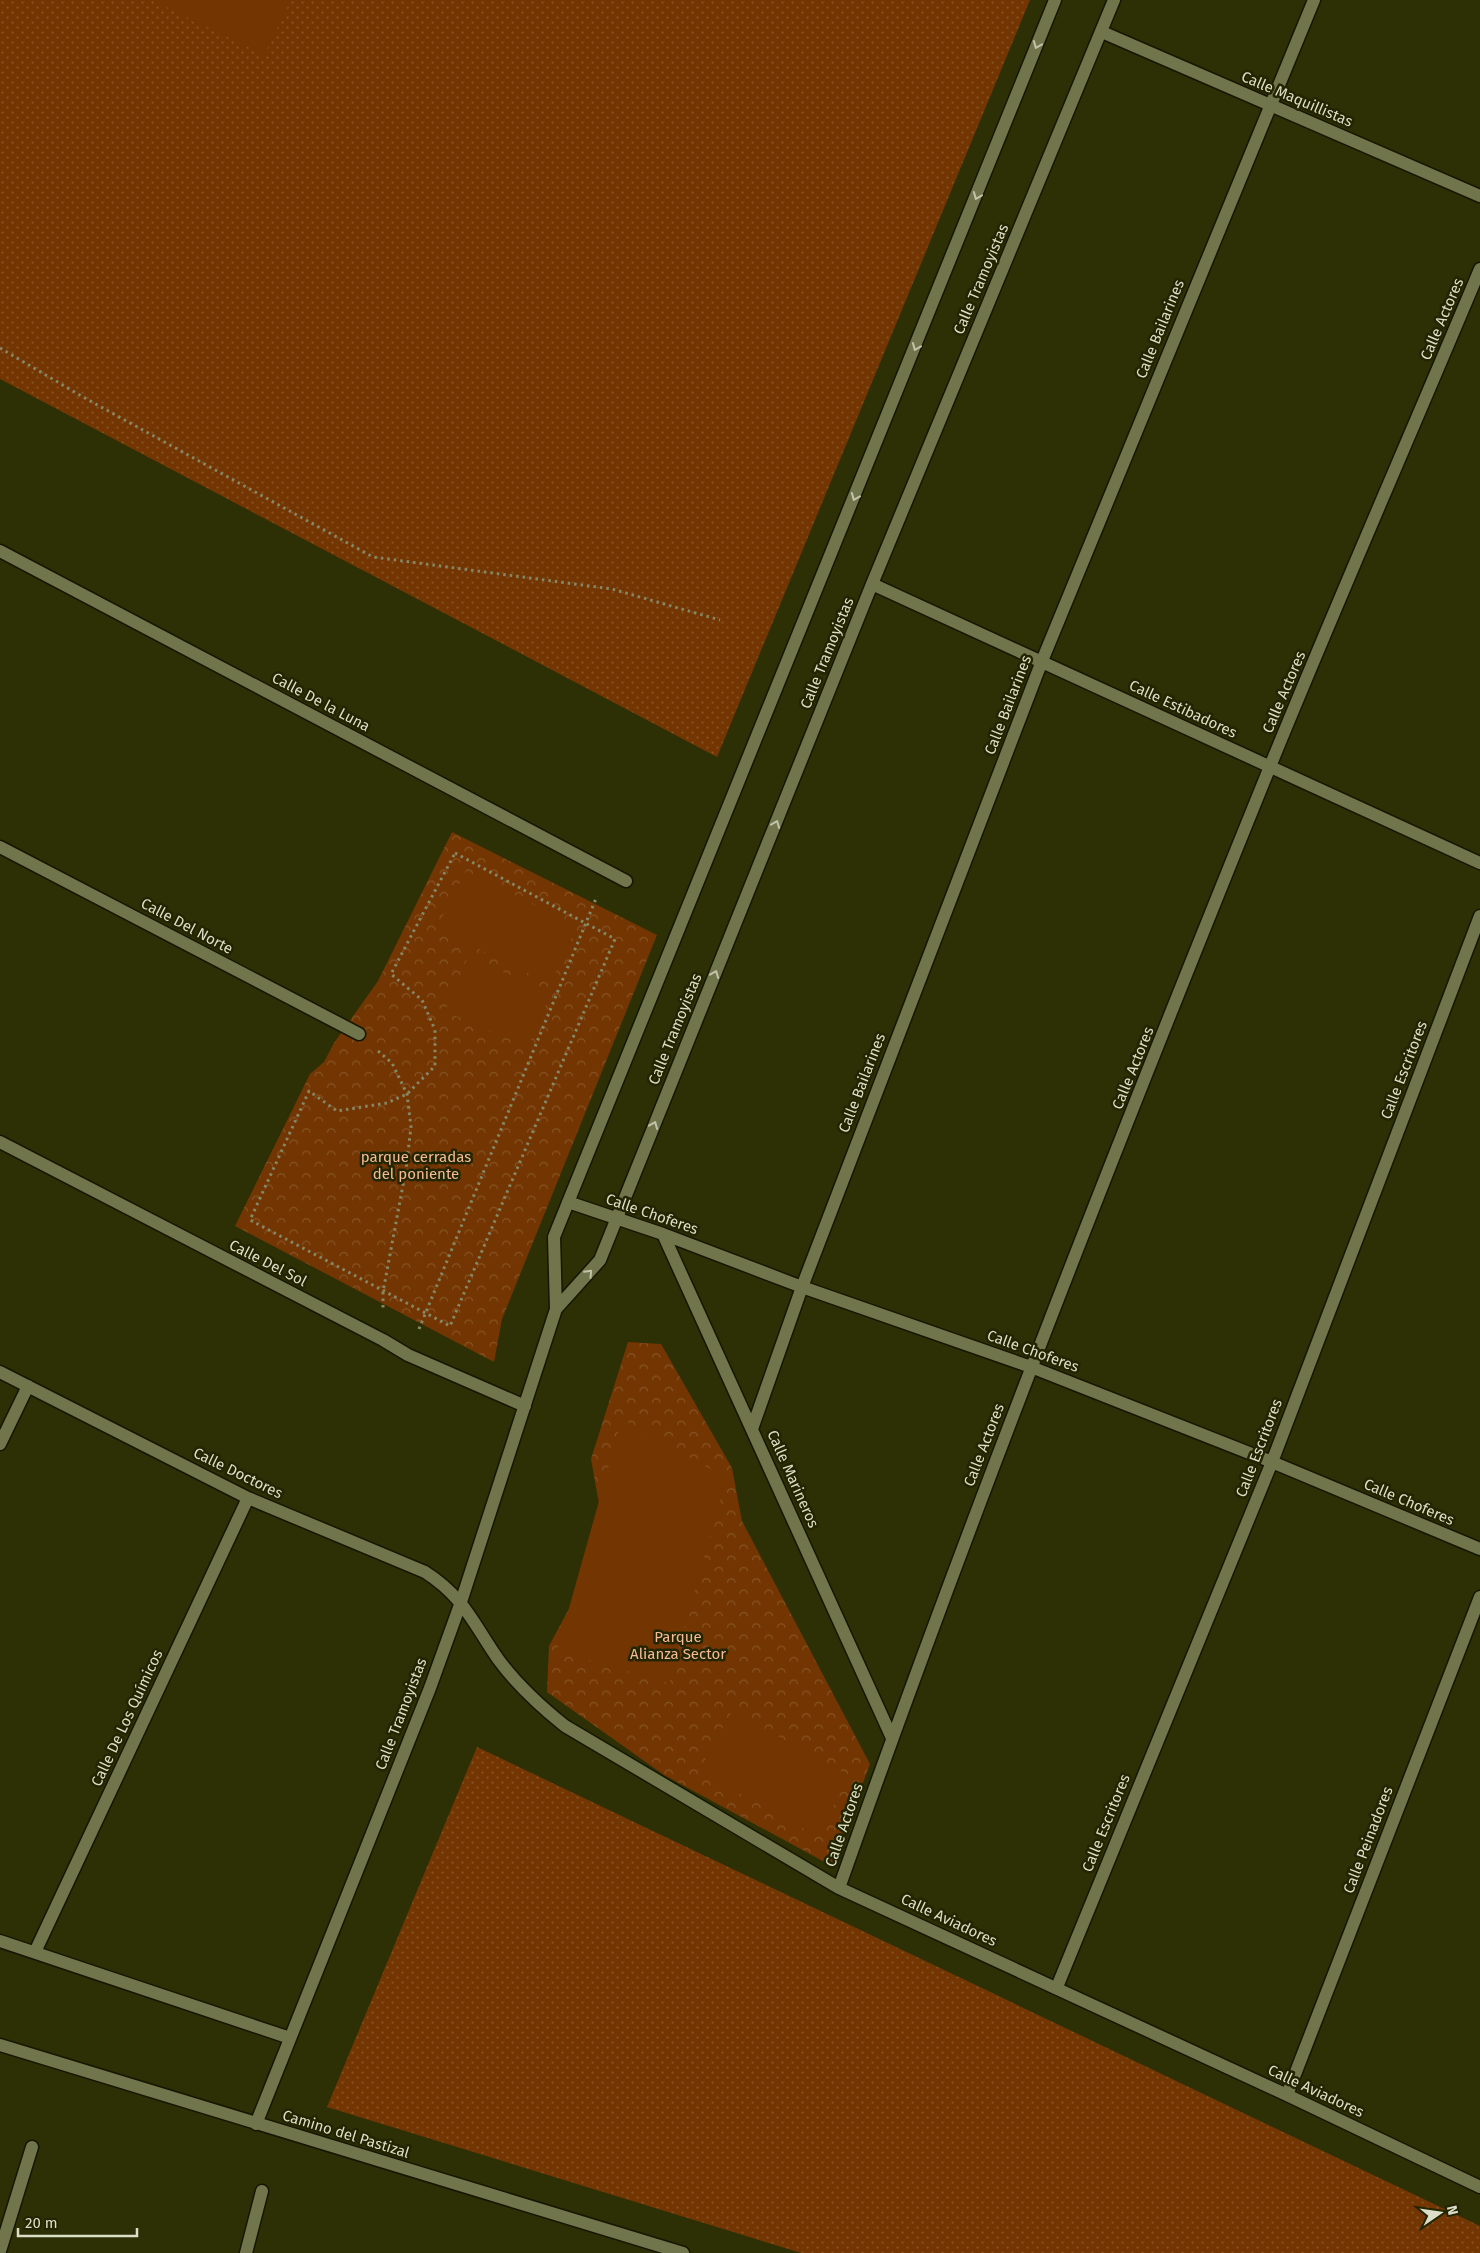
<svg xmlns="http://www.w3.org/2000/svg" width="1480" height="2253" viewBox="0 0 1480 2253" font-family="'Fira Sans',sans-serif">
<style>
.grass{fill:url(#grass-dots)}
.park{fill:url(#park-crowns)}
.garden{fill:#733602}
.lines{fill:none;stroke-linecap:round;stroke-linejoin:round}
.street-casing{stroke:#151700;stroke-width:15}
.path{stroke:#858867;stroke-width:3;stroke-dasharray:2.5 4;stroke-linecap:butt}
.street{stroke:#71754c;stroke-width:12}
.oneway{stroke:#c1c4a9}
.labels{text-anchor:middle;stroke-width:5;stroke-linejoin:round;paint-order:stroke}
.street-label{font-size:15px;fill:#dcdfc8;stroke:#232500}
.park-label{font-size:15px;fill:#f5ba96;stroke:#232500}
</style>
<defs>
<pattern id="grass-dots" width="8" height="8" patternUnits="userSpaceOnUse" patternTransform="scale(1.25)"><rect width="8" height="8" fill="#733602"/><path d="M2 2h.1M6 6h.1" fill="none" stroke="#865325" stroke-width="1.8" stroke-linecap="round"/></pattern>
<pattern id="park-crowns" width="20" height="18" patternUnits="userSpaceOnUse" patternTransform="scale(1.25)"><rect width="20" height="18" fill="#733602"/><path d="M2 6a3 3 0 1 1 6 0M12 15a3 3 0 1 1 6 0" fill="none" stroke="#865325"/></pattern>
</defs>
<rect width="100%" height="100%" fill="#2d2f05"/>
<path class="grass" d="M0 0H1030L717 757 0 379Z
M477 1747 1480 2226V2253H801L327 2107Z"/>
<path class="park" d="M452 832 657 935 502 1319 494 1362 235 1226 310 1074 324 1062 334 1043 378 981Z
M628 1342 661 1344 732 1468 742 1521 870 1764 832 1866 664 1775 547 1692 549 1646 585 1579 601 1515 591 1459Z"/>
<path class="garden" d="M152 0H291L264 55Z
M466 871 577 926 550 984 437 928Z
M468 957 551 993 528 1047 445 1011Z
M622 1419 726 1478 669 1683 557 1651Z
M732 1711 850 1776 817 1836 699 1771Z"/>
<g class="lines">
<g class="street-casing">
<path id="street" d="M1102 32 1480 196
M0 551 626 881
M872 584 1480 863
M0 847 359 1034
M0 1142 383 1340 408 1355 525 1406
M568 1202 663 1234 802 1287 1031 1367 1272 1462 1480 1549
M663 1234 892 1738
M556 1309 600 1260 872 584 1114 0
M0 1372 248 1498 425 1572C464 1597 473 1623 498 1659 517 1685 540 1706 565 1726L839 1888 1287 2095 1480 2187
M752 1429 802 1287 1042 661 1314 0
M0 1444 28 1386
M839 1888C972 1511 1119 1139 1269 769 1337 602 1410 436 1480 269
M0 1941 290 2038
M35 1952 248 1498
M1057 1987 1272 1462 1480 916
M0 2045 683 2253
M1287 2095 1480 1597
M256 2124 430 1688 461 1602 556 1309 554 1237 1055 0
M0 2251 32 2147
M246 2253 262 2191"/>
</g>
<path class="path" d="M0 348 83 397 373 557 612 589 720 620
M455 853 615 939 450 1326 250 1220 309 1091 337 1111 387 1103 407 1094 435 1066V1030L422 1000 391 974Z
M378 1051 392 1063 407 1094 411 1127 406 1169 383 1292V1310
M419 1329 597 896"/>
<use href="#street" class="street"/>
</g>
<defs><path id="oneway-chevron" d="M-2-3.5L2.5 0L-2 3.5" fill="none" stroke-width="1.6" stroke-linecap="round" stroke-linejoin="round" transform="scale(1.25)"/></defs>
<g class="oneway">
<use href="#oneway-chevron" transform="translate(1037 45) rotate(112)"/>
<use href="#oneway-chevron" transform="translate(977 196) rotate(112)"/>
<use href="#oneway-chevron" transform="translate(916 347) rotate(112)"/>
<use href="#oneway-chevron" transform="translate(855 497) rotate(112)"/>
<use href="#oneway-chevron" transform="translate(776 824) rotate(-68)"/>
<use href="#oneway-chevron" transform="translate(715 974) rotate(-68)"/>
<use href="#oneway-chevron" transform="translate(654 1125) rotate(-68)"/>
<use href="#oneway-chevron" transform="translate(589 1273) rotate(-47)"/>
</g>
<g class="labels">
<g class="street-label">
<text transform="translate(1297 99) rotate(23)" y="5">Calle Maquillistas</text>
<text transform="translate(981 279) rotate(-67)" y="5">Calle Tramoyistas</text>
<text transform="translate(1442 319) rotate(-67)" y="5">Calle Actores</text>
<text transform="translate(1160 329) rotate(-68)" y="5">Calle Bailarines</text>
<text transform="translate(827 653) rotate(-68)" y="5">Calle Tramoyistas</text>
<text transform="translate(1284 692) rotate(-67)" y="5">Calle Actores</text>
<text transform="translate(321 702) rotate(28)" y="5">Calle De la Luna</text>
<text transform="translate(1008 705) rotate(-69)" y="5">Calle Bailarines</text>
<text transform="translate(1183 709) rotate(25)" y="5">Calle Estibadores</text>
<text transform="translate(187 926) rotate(28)" y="5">Calle Del Norte</text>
<text transform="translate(675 1029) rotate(-68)" y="5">Calle Tramoyistas</text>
<text transform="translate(1133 1068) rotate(-68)" y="5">Calle Actores</text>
<text transform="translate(1404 1070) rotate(-69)" y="5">Calle Escritores</text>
<text transform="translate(862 1083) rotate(-69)" y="5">Calle Bailarines</text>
<text transform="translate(652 1214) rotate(19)" y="5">Calle Choferes</text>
<text transform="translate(268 1263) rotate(27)" y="5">Calle Del Sol</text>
<text transform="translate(1033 1351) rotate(20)" y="5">Calle Choferes</text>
<text transform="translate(984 1445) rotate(-69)" y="5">Calle Actores</text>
<text transform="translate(1259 1448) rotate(-69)" y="5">Calle Escritores</text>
<text transform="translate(238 1473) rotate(26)" y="5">Calle Doctores</text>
<text transform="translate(793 1479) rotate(66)" y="5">Calle Marineros</text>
<text transform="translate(1409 1502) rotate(23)" y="5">Calle Choferes</text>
<text transform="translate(401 1714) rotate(-69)" y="5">Calle Tramoyistas</text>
<text transform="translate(127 1718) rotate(-65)" y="5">Calle De Los Químicos</text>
<text transform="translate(1106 1823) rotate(-68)" y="5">Calle Escritores</text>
<text transform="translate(844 1825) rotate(-71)" y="5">Calle Actores</text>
<text transform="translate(1368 1840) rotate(-69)" y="5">Calle Peinadores</text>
<text transform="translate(949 1920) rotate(25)" y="5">Calle Aviadores</text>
<text transform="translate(1316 2091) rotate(25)" y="5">Calle Aviadores</text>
<text transform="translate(346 2134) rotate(17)" y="5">Camino del Pastizal</text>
</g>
<g class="park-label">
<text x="416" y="1162">parque cerradas<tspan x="416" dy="17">del poniente</tspan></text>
<text x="678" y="1642">Parque<tspan x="678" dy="17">Alianza Sector</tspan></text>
</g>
</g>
<g transform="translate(1440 2213) rotate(77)" stroke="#232500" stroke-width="4" paint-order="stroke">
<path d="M0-4L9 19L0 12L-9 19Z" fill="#dcdfc8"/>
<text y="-8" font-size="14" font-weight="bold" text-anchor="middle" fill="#dcdfc8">N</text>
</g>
<path d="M18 2228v8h119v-8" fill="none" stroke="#dcdfc8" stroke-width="2.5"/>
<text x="25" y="2228" font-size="15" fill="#dcdfc8" stroke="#232500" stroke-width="4" paint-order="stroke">20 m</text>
</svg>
